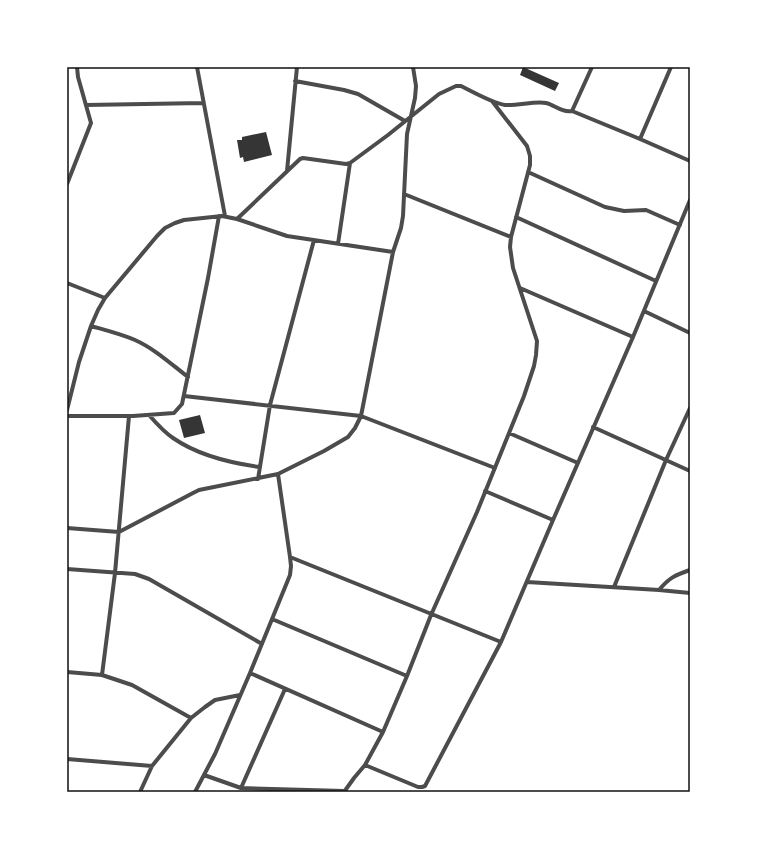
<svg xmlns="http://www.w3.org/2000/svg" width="757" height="859" viewBox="0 0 757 859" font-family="'IBM Plex Sans',sans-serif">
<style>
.building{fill:#353535}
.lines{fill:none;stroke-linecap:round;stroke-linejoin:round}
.minor{stroke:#4c4c4c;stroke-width:4}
.neatline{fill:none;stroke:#111;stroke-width:1.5}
</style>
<rect width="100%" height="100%" fill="#fff"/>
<path class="building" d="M523 67 559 83 555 91 520 75Z
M266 132 272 155 244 162 243 157 240 158 237 140H242V137Z
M200 415 205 433 184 438 179 420Z"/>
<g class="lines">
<path class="minor" d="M197 67 225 216
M295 81 344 90 358 94 405 121
M86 105 203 103
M572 111 592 67
M640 139 671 67
M287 171 297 67
M528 172 605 207 624 211 646 210 680 225
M67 184 91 123 78 77 77 67
M404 194 511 237
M516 217 656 281
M237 219 300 159 303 158 346 164 350 163 388 135 439 94 456 86H461C473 92 492 103 505 105 518 106 534 101 546 103 555 105 562 113 572 111L640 139 690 161
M338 244 350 163
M67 283 105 298
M520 288 633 337
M644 311 690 333
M91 326C105 330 121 334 135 340 155 349 171 364 188 377
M184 396 361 416 495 468
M67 410 79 362 91 326 98 310 105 298 157 236 165 228 175 223 184 220 222 216 237 219 287 236 393 252
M149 415C156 423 164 432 173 438 199 456 230 463 260 467
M67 416H133L174 413 182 404 208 278 219 216
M593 427 690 471
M509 433 578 463
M258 479 270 405 314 240
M485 491 553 520
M67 528 119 532 193 493 199 490 278 474 324 451 348 437 355 428 361 416 393 252 401 228 403 216 407 134 415 98 416 86 413 67
M290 557 501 642
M67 569 135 574 149 579 262 644
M527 582 659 590 690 593
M614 587 666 460 690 408
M659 590C669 578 675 575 690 570
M272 619 407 676
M67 672 102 675 132 685 191 718
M250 673 383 732
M102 675 115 573 129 416
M67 759 152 766
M365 765 383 732 407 676 431 615 477 512 507 438 524 396 534 366 536 355 537 341 513 268 510 247 511 237 530 165V156L527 146 492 101
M204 775 241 788 285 689
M241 788 344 791
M140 792 152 766 191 718 205 707 215 700 240 695
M195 792 215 754 250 673 290 575 291 566 290 557 278 474
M344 792 354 778 365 765 418 787H422L425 786 501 642 553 520 633 337 690 200"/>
</g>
<rect width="757" height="859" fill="none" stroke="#ffffff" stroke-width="136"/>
<rect x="68" y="68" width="621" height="723" class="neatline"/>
</svg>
